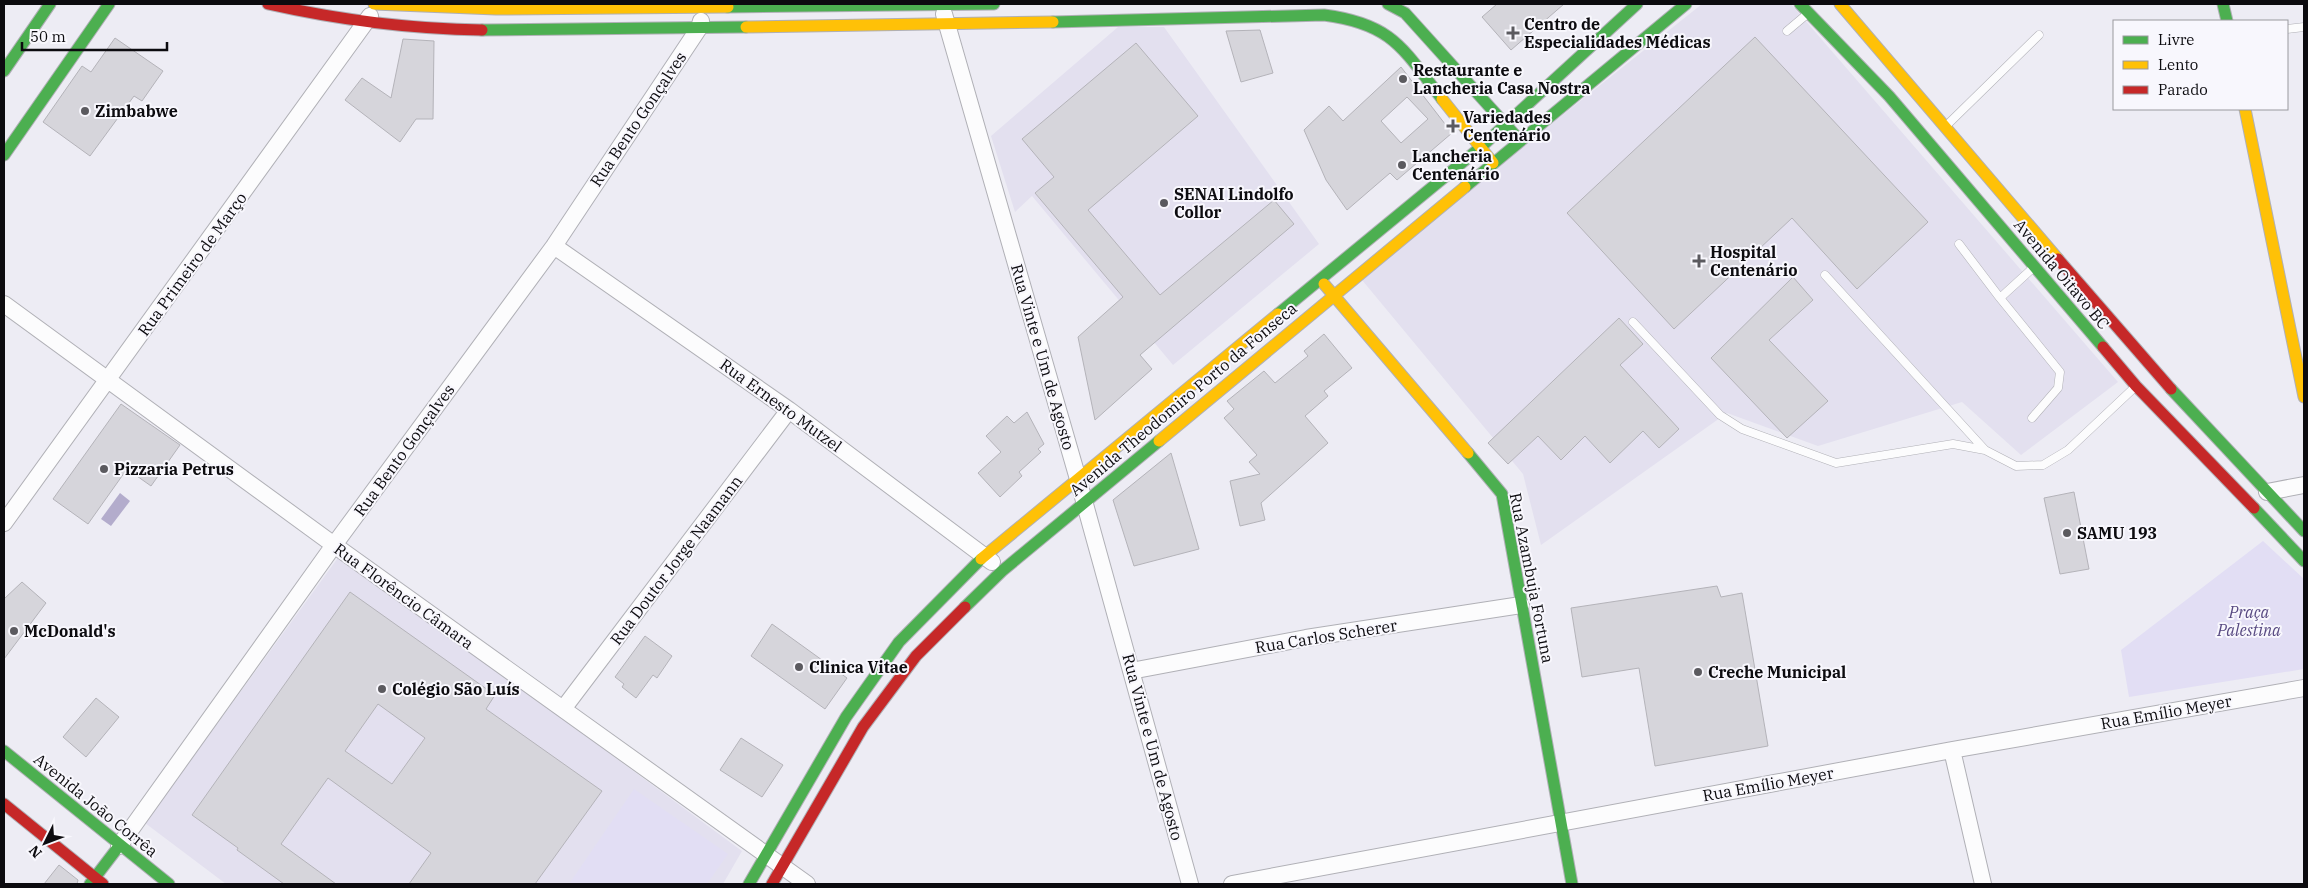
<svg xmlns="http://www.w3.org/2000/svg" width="2308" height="888" viewBox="0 0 2308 888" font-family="'IBM Plex Serif',serif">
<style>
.built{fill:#e3e0ef}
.green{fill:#e2def4}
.water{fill:#b3accc}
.building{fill:#d6d5db;stroke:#b4b3b9;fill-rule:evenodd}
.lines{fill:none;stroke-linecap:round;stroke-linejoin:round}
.lane-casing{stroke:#b0b0b6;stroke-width:9}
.street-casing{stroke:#b0b0b6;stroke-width:18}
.fast-casing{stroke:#b0b0b6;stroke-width:13}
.slow-casing{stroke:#b0b0b6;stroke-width:13}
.jam-casing{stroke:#b0b0b6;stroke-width:13}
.lane{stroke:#fcfcfd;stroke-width:8}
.street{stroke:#fcfcfd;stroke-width:16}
.fast{stroke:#4caf50;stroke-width:11}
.slow{stroke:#ffc107;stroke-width:11}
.jam{stroke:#c62828;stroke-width:11}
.poi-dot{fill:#5b5a5f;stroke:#f8f7fd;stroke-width:2}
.labels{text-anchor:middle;stroke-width:4;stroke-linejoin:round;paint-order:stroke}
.poi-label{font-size:16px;font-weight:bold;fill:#0c0b0f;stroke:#f8f7fd;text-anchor:start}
.street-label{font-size:16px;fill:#0c0b0f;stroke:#f8f7fd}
.park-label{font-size:16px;font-style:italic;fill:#584a82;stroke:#f8f7fd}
</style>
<rect width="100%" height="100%" fill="#edecf4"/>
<path class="built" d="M1702 4H1791L2118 382 2021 455 1962 402 1818 446 1727 413 1541 545 1523 474 1362 280 1446 208Z
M1118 27H1164L1319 244 1173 365 1032 196 1015 212 991 136Z
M340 555 742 851 723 884H226L145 823Z"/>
<path class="green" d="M2263 541 2304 579V669L2129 697 2121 650Z
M634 789 728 854 707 884H569Z"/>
<path class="water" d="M120 493 130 501 111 526 101 519Z"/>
<path class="building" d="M1497 4H1564L1511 50 1482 17Z
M1260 30 1273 73 1241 82 1226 31Z
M1755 37 1928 222 1857 289 1792 218 1674 329 1567 213Z
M115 38 163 71 142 101 134 96 90 156 43 122 82 66 91 72Z
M403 39 434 41 433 119H416L400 142 345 100 362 78 391 98Z
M1136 43 1198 116 1088 210 1160 295 1274 200 1294 224 1140 355 1152 369 1095 420 1078 337 1123 297 1035 193 1054 177 1022 139Z
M1401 67 1452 133 1397 180 1390 173 1347 210 1326 180 1304 130 1329 106 1343 121ZM1407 97 1428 119 1401 143 1381 121Z
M1793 277 1813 300 1769 340 1828 401 1787 438 1711 358Z
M1619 318 1643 344 1620 365 1679 429 1659 448 1643 431 1610 463 1585 436 1561 460 1538 436 1508 464 1488 443Z
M1324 334 1352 368 1324 391 1328 396 1305 416 1328 443 1261 503 1265 520 1240 526 1230 481 1260 474 1249 462 1257 455 1224 418 1234 409 1227 401 1264 371 1275 383 1308 356 1304 351Z
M121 404 180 445 151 486 127 469 88 524 53 499Z
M1027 412 1044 444 1038 449 1041 452 1019 472 1022 476 1000 497 978 473 1001 452 986 436 1007 416 1014 423Z
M1171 453 1199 549 1134 566 1113 500Z
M2074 492 2089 569 2060 574 2044 498Z
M22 582 46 603 4 659V599Z
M1717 586 1721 597 1742 593 1768 746 1655 766 1639 668 1582 677 1571 608Z
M350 592 495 695 486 709 602 791 535 884H409L431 853 328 778 281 844 336 884H284L237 850 238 848 192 815ZM378 704 425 738 392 784 345 751Z
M772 624 847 678 825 709 751 656Z
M645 636 672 656 657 678 653 675 636 698 622 687 624 684 615 677Z
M96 698 119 717 86 757 63 737Z
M741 738 783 765 762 797 720 770Z
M59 865 78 880 77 884H44Z"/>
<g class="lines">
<g class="lane-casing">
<path id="lane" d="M2287 29 2304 27
M1787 31 1806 15
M1947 125 2039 35
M1959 244 2000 298 2034 267
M1825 275 1985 450
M2000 298 2060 372 2058 388 2032 418
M1633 322 1720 415 1742 429 1836 463 1953 444 1985 450 2016 466 2043 465 2068 450 2135 387"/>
</g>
<g class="street-casing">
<path id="street" d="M944 14 1078 479 1190 884
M554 246 789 410 992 562
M4 304 334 545 807 884
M2267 492 2304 485
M4 523 370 16
M1131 671 1306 638 1521 605
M563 709 789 410
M1952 750 1983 884
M119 846 334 545 554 246 699 28 701 21
M1232 884 1952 750 2304 688"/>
</g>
<g class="fast-casing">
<path id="fast" d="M1388 4 1405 13 1515 135
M1800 4 1889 96 2103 347
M2223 4 2227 21
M728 7 994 4
M1053 22 1324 15C1393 24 1403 49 1442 99
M482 30 746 27
M4 71 50 4
M4 155 109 4
M1465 187 1686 4
M1278 314 1481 147 1637 4
M2171 389 2304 531
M1468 453 1502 494 1572 884
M2254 508 2304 561
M965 607 1002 571 1159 441
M4 751 169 884
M90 884 119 846
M749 884 846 717 899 642 981 559"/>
</g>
<g class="slow-casing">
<path id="slow" d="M374 4 496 9 728 7
M1840 4 2058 259
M746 27 1053 22
M1442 99 1493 163
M2245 109 2304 397
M1324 284 1468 453
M1159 441 1465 187
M981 559 1278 314"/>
</g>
<g class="jam-casing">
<path id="jam" d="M268 4C339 20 410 29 482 30
M2058 259 2171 389
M2103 347 2136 386 2254 508
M4 804 103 884
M772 884 863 727 916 656 965 607"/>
</g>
<use href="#lane" class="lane"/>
<use href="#street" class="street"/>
<use href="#fast" class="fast"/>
<use href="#slow" class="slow"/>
<use href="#jam" class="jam"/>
</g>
<g class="poi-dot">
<path d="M1510.5 25.5h5v5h5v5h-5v5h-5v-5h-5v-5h5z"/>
<circle cx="1403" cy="79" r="5"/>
<circle cx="85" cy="111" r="5"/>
<path d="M1450.5 118.5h5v5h5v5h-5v5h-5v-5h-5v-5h5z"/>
<circle cx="1402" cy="165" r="5"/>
<circle cx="1164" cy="203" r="5"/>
<path d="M1696.5 253.5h5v5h5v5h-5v5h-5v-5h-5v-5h5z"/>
<circle cx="104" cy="469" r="5"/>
<circle cx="2067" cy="533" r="5"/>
<circle cx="14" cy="631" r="5"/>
<circle cx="799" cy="667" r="5"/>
<circle cx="1698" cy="672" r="5"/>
<circle cx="382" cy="689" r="5"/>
</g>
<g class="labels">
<g class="poi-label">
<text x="1524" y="30">Centro de<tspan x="1524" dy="18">Especialidades Médicas</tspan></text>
<text x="1413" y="76">Restaurante e<tspan x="1413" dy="18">Lancheria Casa Nostra</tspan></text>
<text x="95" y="117">Zimbabwe</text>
<text x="1463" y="123">Variedades<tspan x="1463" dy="18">Centenário</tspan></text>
<text x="1412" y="162">Lancheria<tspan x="1412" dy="18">Centenário</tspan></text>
<text x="1174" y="200">SENAI Lindolfo<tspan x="1174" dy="18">Collor</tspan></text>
<text x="1710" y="258">Hospital<tspan x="1710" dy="18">Centenário</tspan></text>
<text x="114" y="475">Pizzaria Petrus</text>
<text x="2077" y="539">SAMU 193</text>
<text x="24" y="637">McDonald's</text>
<text x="809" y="673">Clinica Vitae</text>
<text x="1708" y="678">Creche Municipal</text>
<text x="392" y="695">Colégio São Luís</text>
</g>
<g class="street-label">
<text transform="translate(638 119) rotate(-56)" y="6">Rua Bento Gonçalves</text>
<text transform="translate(192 264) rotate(-54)" y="6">Rua Primeiro de Março</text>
<text transform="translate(2062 274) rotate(50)" y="6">Avenida Oitavo BC</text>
<text transform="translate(1043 357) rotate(74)" y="6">Rua Vinte e Um de Agosto</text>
<text transform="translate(1183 399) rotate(-40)" y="6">Avenida Theodomiro Porto da Fonseca</text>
<text transform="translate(781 405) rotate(36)" y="6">Rua Ernesto Mutzel</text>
<text transform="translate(404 450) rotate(-54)" y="6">Rua Bento Gonçalves</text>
<text transform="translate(676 560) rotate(-53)" y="6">Rua Doutor Jorge Naamann</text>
<text transform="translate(1532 578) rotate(79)" y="6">Rua Azambuja Fortuna</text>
<text transform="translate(404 596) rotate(36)" y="6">Rua Florêncio Câmara</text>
<text transform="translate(1326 636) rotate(-9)" y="6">Rua Carlos Scherer</text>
<text transform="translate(2166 712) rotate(-10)" y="6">Rua Emílio Meyer</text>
<text transform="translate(1153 747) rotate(75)" y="6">Rua Vinte e Um de Agosto</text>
<text transform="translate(1768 784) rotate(-10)" y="6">Rua Emílio Meyer</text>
<text transform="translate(96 805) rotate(39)" y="6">Avenida João Corrêa</text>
</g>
<g class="park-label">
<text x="2249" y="618">Praça<tspan x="2249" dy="18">Palestina</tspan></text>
</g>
</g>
<rect width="2308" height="888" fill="none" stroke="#0c0b0f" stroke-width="10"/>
<rect x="2113" y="20" width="175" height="90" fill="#f8f7fd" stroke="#9a999e"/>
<rect x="2123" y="36" width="25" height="8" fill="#4caf50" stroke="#9a999e"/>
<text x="2158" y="45" font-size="15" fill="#0c0b0f">Livre</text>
<rect x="2123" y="61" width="25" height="8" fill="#ffc107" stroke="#9a999e"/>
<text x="2158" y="70" font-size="15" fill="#0c0b0f">Lento</text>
<rect x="2123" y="86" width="25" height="8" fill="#c62828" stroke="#9a999e"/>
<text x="2158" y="95" font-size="15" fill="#0c0b0f">Parado</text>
<g transform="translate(45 843) rotate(228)" stroke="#f8f7fd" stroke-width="4" paint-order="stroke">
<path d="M0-4L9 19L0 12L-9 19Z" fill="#0c0b0f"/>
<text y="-8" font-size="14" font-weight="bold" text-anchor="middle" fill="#0c0b0f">N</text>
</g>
<path d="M22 42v8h145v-8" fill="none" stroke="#0c0b0f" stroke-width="2.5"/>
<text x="30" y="42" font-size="15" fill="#0c0b0f" stroke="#f8f7fd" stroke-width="4" paint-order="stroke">50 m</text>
</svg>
